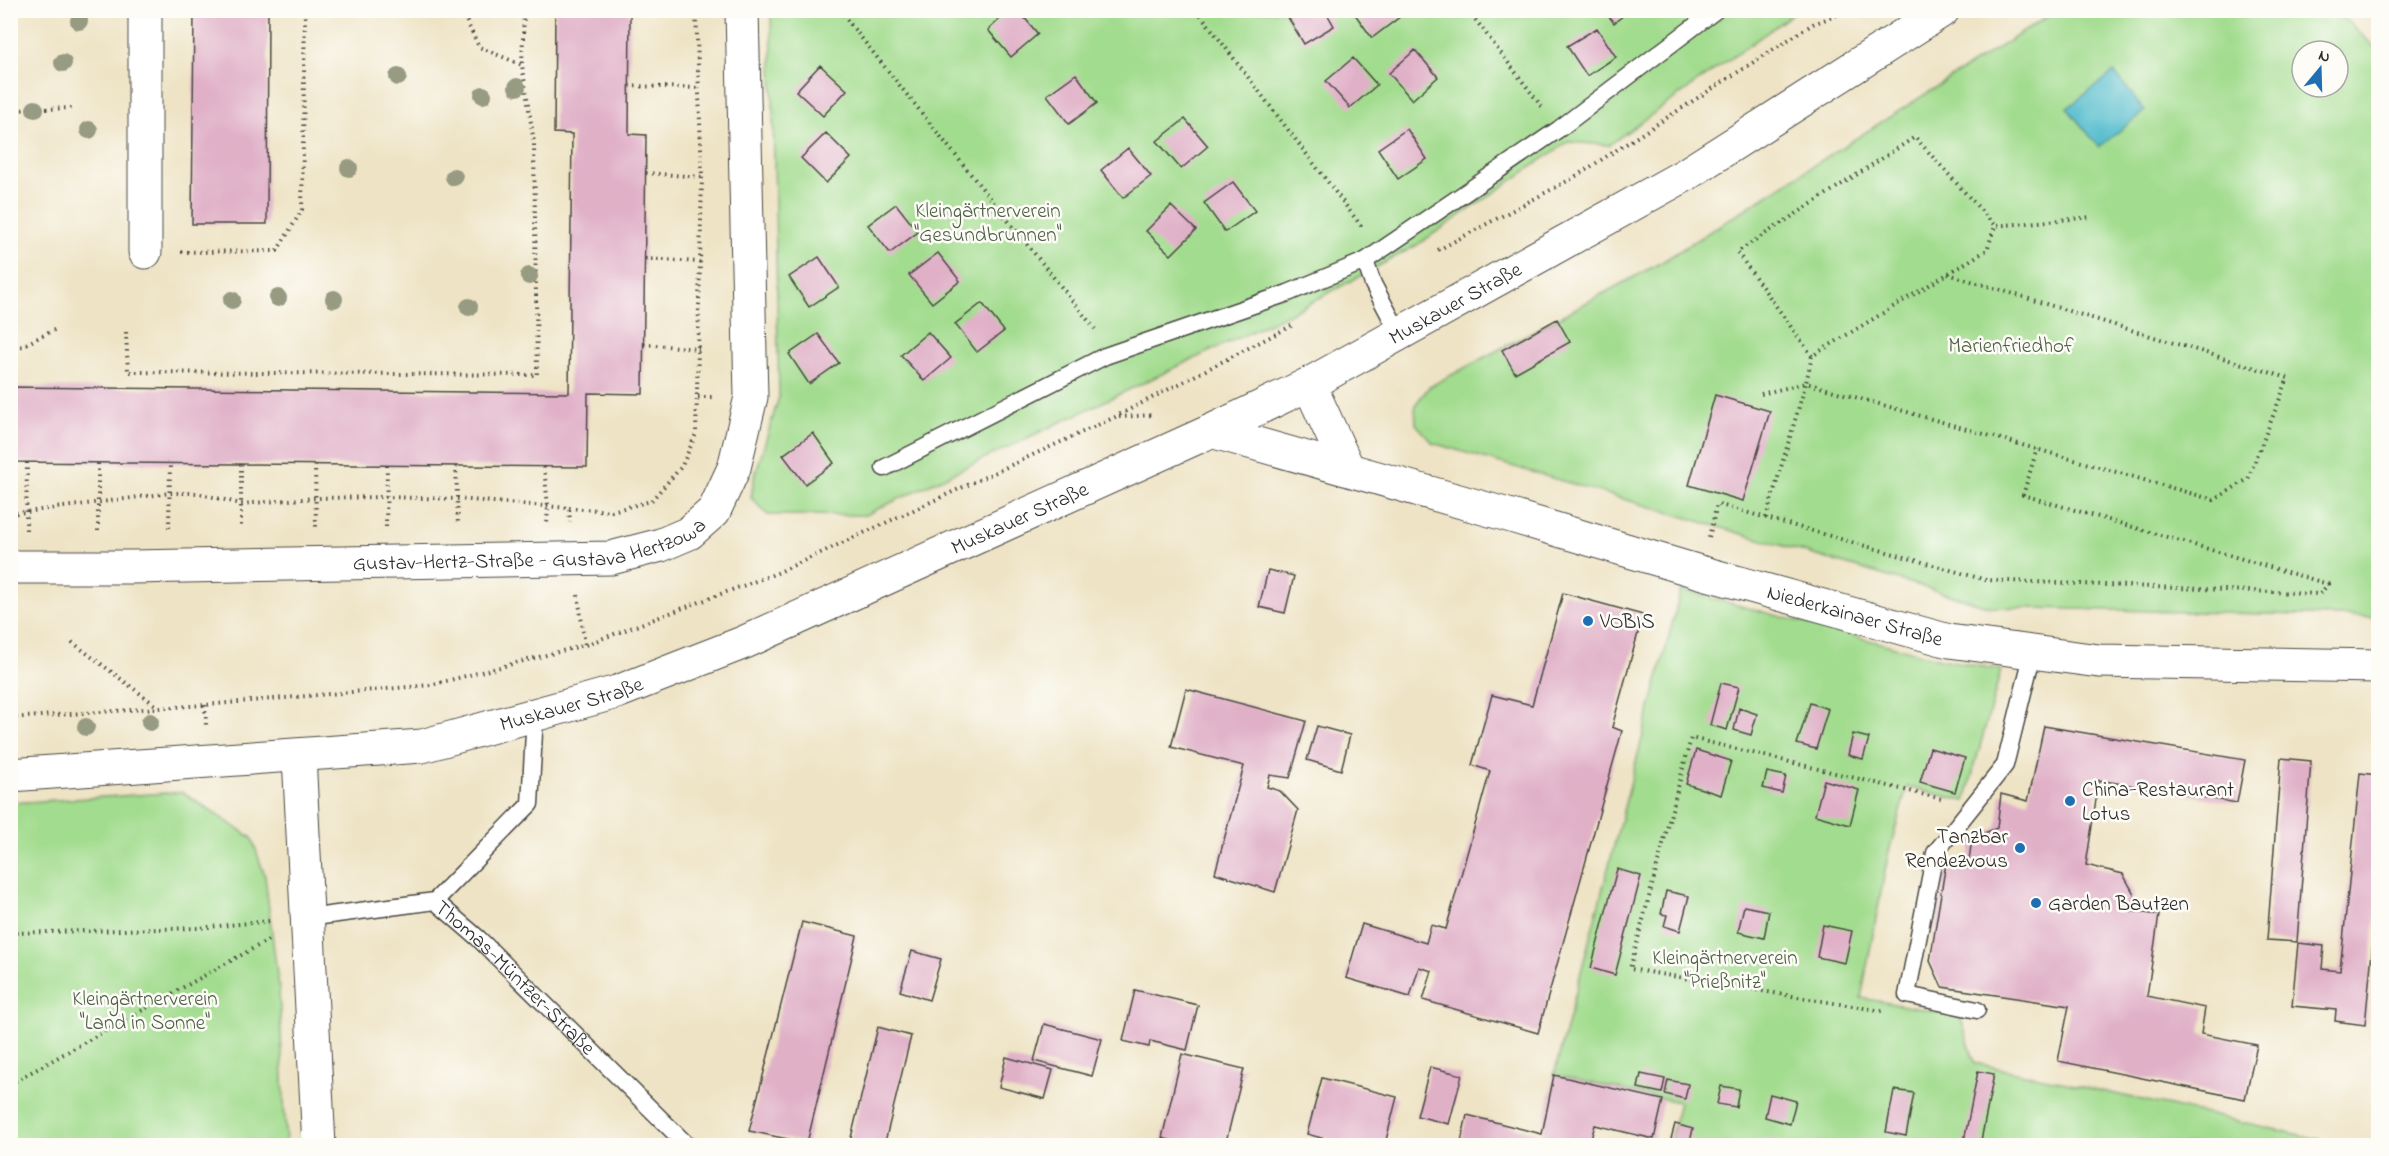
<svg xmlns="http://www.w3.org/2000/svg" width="2389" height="1156" viewBox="0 0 2389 1156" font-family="'Indie Flower',sans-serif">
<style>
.green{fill:#a2dc8e;stroke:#66845c;stroke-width:1.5;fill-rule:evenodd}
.water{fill:#51bccc;stroke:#3e747c;stroke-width:1.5}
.building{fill:#e0b0c7}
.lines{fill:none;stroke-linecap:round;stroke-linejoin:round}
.service-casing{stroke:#484742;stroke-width:19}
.minor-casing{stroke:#484742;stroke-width:35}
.tertiary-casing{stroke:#484742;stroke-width:35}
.path{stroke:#484742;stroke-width:4;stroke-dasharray:1.5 4.5;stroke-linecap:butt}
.service{stroke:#fff;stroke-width:16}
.minor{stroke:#fff;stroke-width:33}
.tertiary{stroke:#fff;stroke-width:33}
.tree{fill:#979b81}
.poi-dot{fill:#1f6fb2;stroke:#fdfcf7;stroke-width:2}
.labels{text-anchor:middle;stroke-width:5;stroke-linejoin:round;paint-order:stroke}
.park-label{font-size:21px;fill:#4f6049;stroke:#fdfcf7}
.street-label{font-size:21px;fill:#2b2b2b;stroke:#fdfcf7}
.poi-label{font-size:21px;fill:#2b2b2b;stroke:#fdfcf7;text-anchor:start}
</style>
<rect width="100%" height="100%" fill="#fdfcf7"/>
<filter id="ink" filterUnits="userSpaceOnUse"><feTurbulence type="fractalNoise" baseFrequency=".0167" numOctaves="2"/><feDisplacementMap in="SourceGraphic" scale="12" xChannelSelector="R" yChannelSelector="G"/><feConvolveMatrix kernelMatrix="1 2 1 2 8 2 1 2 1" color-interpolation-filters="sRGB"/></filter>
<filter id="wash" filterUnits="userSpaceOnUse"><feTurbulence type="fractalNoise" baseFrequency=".008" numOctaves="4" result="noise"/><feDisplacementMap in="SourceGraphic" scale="24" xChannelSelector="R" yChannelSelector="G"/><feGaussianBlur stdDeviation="1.35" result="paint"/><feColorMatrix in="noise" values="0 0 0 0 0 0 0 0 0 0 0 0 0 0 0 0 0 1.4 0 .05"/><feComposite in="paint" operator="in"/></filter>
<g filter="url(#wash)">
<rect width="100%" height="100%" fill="#eee3c5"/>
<path class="green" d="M428 11H477C461 17 444 21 428 11Z
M771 11H1797L1609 145 1568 142 1417 245 1301 308 865 515H768L751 498 754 479 779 397Z
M2056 11H2336L2378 50V617L1991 607 1433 443 1416 424 1415 405 1429 387 1662 262ZM2302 51H2338V87H2302Z
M1681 590 1940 659 2001 670 1965 801 1907 787 1888 855 1861 998 1960 1016 1975 1063 2346 1145H1669L1679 1102 1554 1075Z
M182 792 252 838 265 877 279 990 286 1145H11V803Z"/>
<path class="water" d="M2114 72 2145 111 2099 147 2067 108Z"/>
<g id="blocks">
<path class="building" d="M194 10H268L267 224H192Z
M555 10H630L629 134 646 135 643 394 588 393 587 467 10 462V387L569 393 572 134 554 133Z
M1010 10H1018L1038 34 1011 57 988 30Z
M1292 10H1325L1334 26 1304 44 1286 14Z
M1352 10H1397L1401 16 1372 38Z
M1604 10H1630L1614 23Z
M1597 28 1616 57 1587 76 1567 46Z
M1415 50 1438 77 1412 100 1389 73Z
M1353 58 1377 85 1350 108 1326 81Z
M820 65 847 90 823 116 796 91Z
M1076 74 1097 103 1069 124 1047 95Z
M1185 119 1208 146 1181 169 1157 141Z
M1407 129 1427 159 1398 179 1378 149Z
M826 133 851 158 826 183 801 158Z
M1128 148 1151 176 1123 198 1101 170Z
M1233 182 1255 211 1225 232 1204 203Z
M896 204 918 232 890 253 868 225Z
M1171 206 1196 230 1171 255 1146 231Z
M938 253 960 281 932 303 909 275Z
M819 257 839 287 809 307 789 277Z
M982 303 1004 331 977 352 955 324Z
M1557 319 1570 342 1515 373 1502 350Z
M928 332 951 358 924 381 901 355Z
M818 334 839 363 809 384 789 354Z
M1715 395 1770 411 1743 501 1689 485Z
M813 433 834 463 805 484 783 455Z
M1268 570 1294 576 1285 613 1259 607Z
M1563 593 1643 615 1612 727 1622 731 1538 1033 1423 1000 1432 971 1419 967 1410 997 1346 978 1362 924 1426 943 1431 925 1446 929 1490 771 1472 765 1492 695 1532 705Z
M1721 683 1739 687 1727 730 1710 725Z
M1186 689 1306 721 1290 778 1270 775 1267 787 1280 791 1298 810 1275 892 1215 873 1244 766 1171 747Z
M1810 703 1828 709 1816 749 1797 744Z
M1739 708 1757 714 1751 735 1734 730Z
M1317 726 1350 735 1341 770 1307 760Z
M2044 726 2245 760 2237 803 2099 780 2086 865 2123 874 2134 894 2131 911 2159 915 2147 996 2205 1008 2201 1034 2257 1045 2245 1099 2058 1061 2069 1006 1942 987 1930 961 1946 863 1968 868 1972 838 1997 828 2001 794 2028 801Z
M1853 734 1869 738 1863 759 1848 755Z
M1930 748 1965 758 1955 792 1920 782Z
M1696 750 1731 761 1721 795 1686 784Z
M2281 758 2311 761 2297 942 2267 940Z
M1767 772 1786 776 1782 793 1763 788Z
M2360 773 2378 775V890L2365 1025 2335 1021 2336 1010 2292 1006 2298 943 2324 946 2322 969 2340 971Z
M1824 780 1859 790 1850 825 1815 815Z
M1617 869 1641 876 1615 975 1591 968Z
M1666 891 1689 896 1680 931 1664 926 1667 915 1661 914Z
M1744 906 1769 911 1764 938 1738 932Z
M802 922 857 936 807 1143 749 1131Z
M1823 925 1852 931 1845 963 1817 957Z
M912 951 941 959 929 1000 900 991Z
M1135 990 1198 1005 1187 1050 1150 1041 1149 1047 1123 1041Z
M1044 1024 1102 1039 1092 1076 1034 1061Z
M878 1027 911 1036 884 1146H849Z
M1182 1054 1244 1069 1225 1146H1192L1162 1138Z
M1006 1057 1053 1070 1045 1099 999 1087Z
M1430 1067 1462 1075 1449 1124 1417 1116Z
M1978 1071 1994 1074 1981 1141 1997 1146H1963Z
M1641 1074 1665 1079 1662 1093 1638 1088Z
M1554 1075 1663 1100 1654 1139 1595 1125 1589 1146H1460L1467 1115 1542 1134Z
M1322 1078 1397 1097 1385 1144 1350 1146 1307 1134Z
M1668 1080 1688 1084 1685 1099 1665 1094Z
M1721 1086 1739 1089 1736 1107 1717 1104Z
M1894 1090 1914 1093 1906 1136 1886 1132Z
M1770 1094 1796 1101 1790 1124 1765 1117Z
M1675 1124 1693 1129 1689 1146H1669Z
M1765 1137 1788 1143 1787 1146H1763Z"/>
</g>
</g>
<g filter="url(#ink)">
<use href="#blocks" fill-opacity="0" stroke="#484742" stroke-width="1.5"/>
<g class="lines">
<g class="service-casing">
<g id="service">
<path d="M1365 261 1373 284 1400 335"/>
<path d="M884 468 1105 356 1288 293 1365 261 1559 129 1716 10"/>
<path d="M435 901 530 804 535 715"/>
<path id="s1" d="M307 918 435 901 478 938 688 1146"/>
<path d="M1977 1010 1907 995 1935 853 2005 765 2033 652"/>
</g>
</g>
<g class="minor-casing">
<g id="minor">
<path d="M145 252V10"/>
<path d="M1309 384 1348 469"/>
<path id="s2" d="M1211 431 1508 515 1700 572 1949 641 2099 661 2378 666"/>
<path id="s3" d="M10 567H132L611 558 661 545 689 533 714 511 734 468 751 397 742 10"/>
</g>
</g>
<g class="tertiary-casing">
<g id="tertiary">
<path d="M299 756 319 1146"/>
<path id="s4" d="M10 775 422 746 617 692 745 642 1211 431 1309 384 1685 175 1943 10"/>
</g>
</g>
<path class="path" d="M839 10 1095 329
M1197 10 1362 227
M1468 10 1542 107
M464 16 479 47 522 65
M629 86 700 88
M10 110 75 108
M646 173 702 177
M1438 250 1573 178 1813 24 1850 10
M181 252 277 251 302 210 305 10
M645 259 700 262
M126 332 128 372 537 375 534 142 522 65 524 10
M644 344 699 349
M10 352 56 329
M1812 356 1737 252 1915 137 1995 226
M1761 394 1806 383 1812 356 1987 250 1995 226 2092 217
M698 397H712
M1119 417 1153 415
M241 464V529
M315 465 316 527
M456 466 458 525
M544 467 548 506 547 523
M569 508 612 511 651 501 682 466 696 434 702 177 696 10
M10 514 170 493H197L241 504 315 498 385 497 457 499 569 508 570 522
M1766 518 1806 383 2214 500 2248 479 2288 378 1948 274
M386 527 387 465
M169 528 170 463
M26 530 27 462
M98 531V463
M1709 537 1717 504 1986 580 2320 594 2328 584 2023 495 2037 449
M578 595 585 645
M72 642 158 707
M205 705 206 725
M10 718 205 705 431 685 585 645 777 573 1115 417 1295 324
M10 933 198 928 270 921
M1882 1011 1630 969 1691 738 1942 799
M10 1084 270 939"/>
<use href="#service" class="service"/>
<use href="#minor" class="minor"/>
<use href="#tertiary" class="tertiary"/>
</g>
<g class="tree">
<circle cx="79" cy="21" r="9"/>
<circle cx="63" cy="63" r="9"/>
<circle cx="398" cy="77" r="9"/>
<circle cx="517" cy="87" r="9"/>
<circle cx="483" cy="95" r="9"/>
<circle cx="35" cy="109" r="9"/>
<circle cx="89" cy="130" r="9"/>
<circle cx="349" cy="168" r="9"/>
<circle cx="454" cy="177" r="9"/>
<circle cx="529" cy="276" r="9"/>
<circle cx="278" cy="298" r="9"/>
<circle cx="334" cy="299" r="9"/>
<circle cx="232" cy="300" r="9"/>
<circle cx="469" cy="307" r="9"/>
<circle cx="150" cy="722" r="9"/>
<circle cx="86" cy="727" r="9"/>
</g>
</g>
<g class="poi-dot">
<circle cx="1588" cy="621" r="6"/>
<circle cx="2070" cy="801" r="6"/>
<circle cx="2020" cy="848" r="6"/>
<circle cx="2036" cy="903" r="6"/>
</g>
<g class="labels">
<g class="park-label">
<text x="988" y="217">Kleingärtnerverein<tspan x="988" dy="24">"Gesundbrunnen"</tspan></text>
<text x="2011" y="352">Marienfriedhof</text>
<text x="1725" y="964">Kleingärtnerverein<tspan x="1725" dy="24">"Prießnitz"</tspan></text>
<text x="145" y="1005">Kleingärtnerverein<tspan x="145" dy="24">"Land in Sonne"</tspan></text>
</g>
<g class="street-label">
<text dy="7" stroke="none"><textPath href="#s4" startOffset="1540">Muskauer Straße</textPath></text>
<text dy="7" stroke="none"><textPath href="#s4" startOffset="1054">Muskauer Straße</textPath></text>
<text dy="7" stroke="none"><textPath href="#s3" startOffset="522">Gustav-Hertz-Straße - Gustava Hertzowa</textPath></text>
<text dy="7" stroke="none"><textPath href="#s2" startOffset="670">Niederkainaer Straße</textPath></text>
<text dy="7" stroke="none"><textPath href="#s4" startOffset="568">Muskauer Straße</textPath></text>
<text dy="7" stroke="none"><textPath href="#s1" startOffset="240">Thomas-Müntzer-Straße</textPath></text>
</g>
<g class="poi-label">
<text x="1600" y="628">VOBIS</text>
<text x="2082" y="796">China-Restaurant<tspan x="2082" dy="24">Lotus</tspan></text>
<text x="2008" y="843" text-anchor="end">Tanzbar<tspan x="2008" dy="24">Rendezvous</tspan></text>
<text x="2048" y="910">Garden Bautzen</text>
</g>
</g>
<rect width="2389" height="1156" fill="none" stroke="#fdfcf7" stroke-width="36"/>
<g transform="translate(2320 69) rotate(19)"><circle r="28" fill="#fdfcf7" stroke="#a9a8a5" stroke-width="1.5"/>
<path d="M0-4.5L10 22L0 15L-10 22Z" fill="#1f6fb2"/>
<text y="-9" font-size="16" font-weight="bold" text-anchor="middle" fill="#2b2b2b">N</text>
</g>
</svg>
